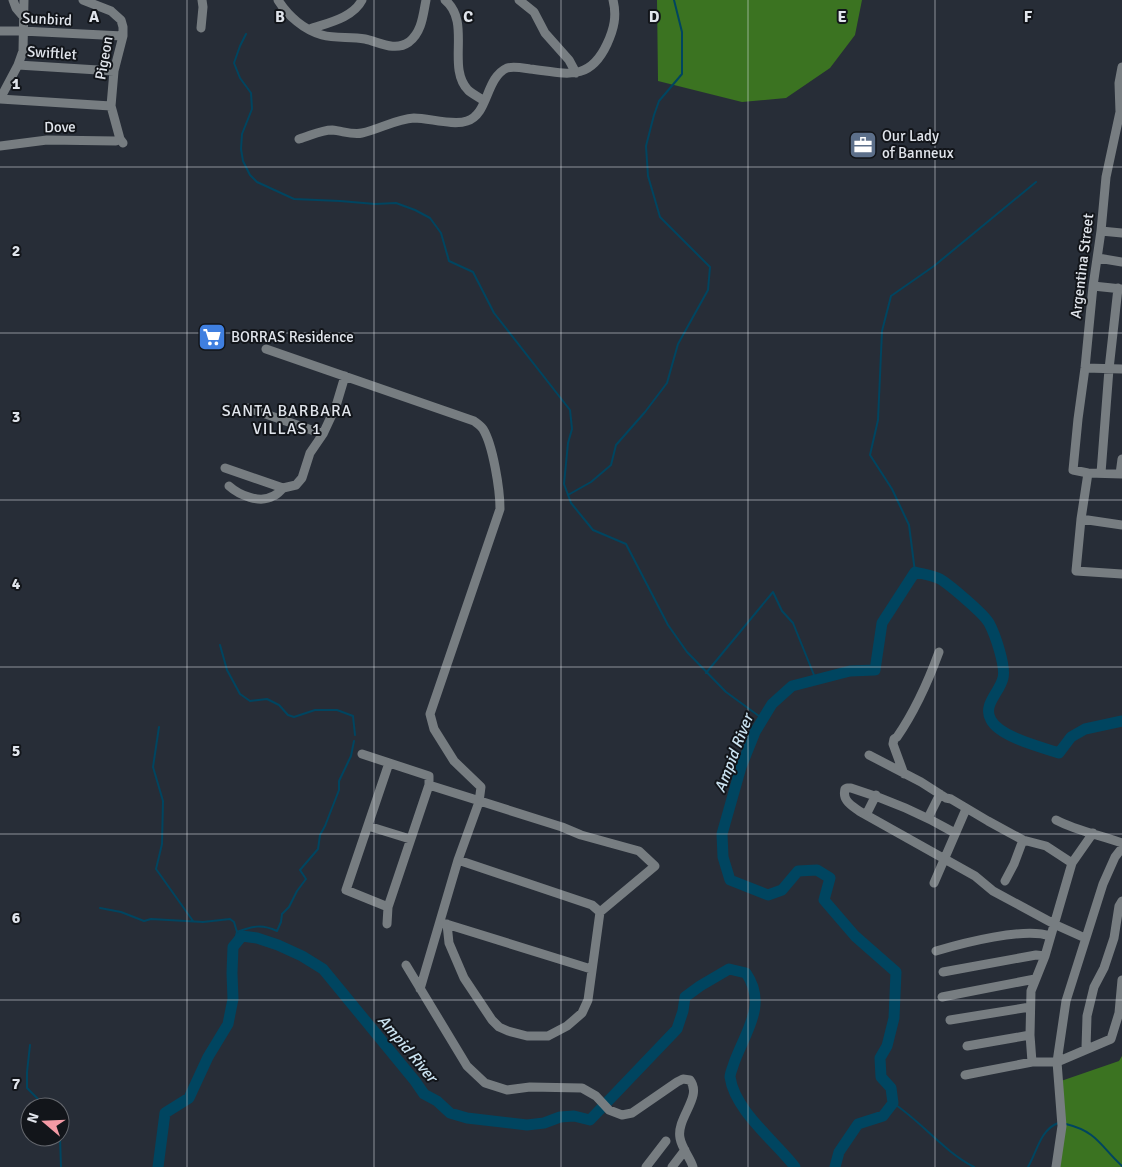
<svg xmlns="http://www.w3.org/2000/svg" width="1122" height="1167" viewBox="0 0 1122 1167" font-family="Signika,sans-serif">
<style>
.forest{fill:#3b7321}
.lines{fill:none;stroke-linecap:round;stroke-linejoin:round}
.stream{stroke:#004560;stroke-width:2}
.river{stroke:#004560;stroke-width:11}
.minor{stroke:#777d81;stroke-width:9}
.grid{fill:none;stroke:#e1e5ec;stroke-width:1;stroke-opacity:0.55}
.labels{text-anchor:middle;stroke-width:4;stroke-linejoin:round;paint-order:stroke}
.street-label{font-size:15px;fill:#e1e5ec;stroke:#12151a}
.poi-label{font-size:15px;fill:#e1e5ec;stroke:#12151a;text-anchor:start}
.neighbourhood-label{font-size:16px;letter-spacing:1px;fill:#e1e5ec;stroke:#12151a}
.water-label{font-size:16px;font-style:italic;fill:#cae2f0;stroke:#12151a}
.grid-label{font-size:16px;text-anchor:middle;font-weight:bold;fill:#e1e5ec;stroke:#12151a;stroke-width:4;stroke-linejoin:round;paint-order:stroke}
</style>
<rect width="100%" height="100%" fill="#272d37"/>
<path class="forest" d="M657 0H862L855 35 830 68 786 98 742 102 658 81Z
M1122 1056V1167H1059L1061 1081 1119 1061Z"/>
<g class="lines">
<path class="stream" d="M246 34 240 46 234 63 240 78 251 93 252 109 242 134 241 149 243 161 250 175 257 182 294 199 340 201 375 204 396 203 415 210 430 218 441 233 449 261 473 272 494 313 570 410 572 429 568 443 564 484 571 503 593 530 626 544 668 625 687 652 726 692 763 719
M568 495 591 482 611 465 616 445 645 412 667 383 678 344 708 290 710 267 660 217 648 176 646 146 654 115 659 101 682 74V32L674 0
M915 572 909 525 892 489 870 455 878 420 882 331 891 296 934 266 1036 182
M220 645 227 670 240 694 250 701 267 699 279 705 288 715 294 717 315 710H337L353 716 355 735
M706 673 773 592 782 611 793 623 816 680
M159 727 153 767 163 801 162 844 156 869 193 921
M100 908 121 912 144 921 151 919 203 922 230 919 234 922 237 932
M233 947 237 932C252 926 262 924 277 931L281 922 282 914 289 907 297 891 306 879 300 870 318 849 320 835 325 826 339 790V781L351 756 354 741
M30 1045 27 1072V1088L46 1107
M893 1103C922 1122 943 1151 974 1167
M1066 1124C1098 1132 1100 1146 1122 1166
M60 1137 61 1167
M1028 1167C1037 1152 1040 1130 1058 1123"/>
<path class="river" d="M158 1167 165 1113 189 1098 208 1057 228 1024 233 999 232 973 233 947 242 936 257 938 278 945 302 956 323 969 415 1081 424 1094 437 1101 450 1113 467 1118 527 1125 544 1123 560 1117 574 1116 590 1120 677 1029 683 1011 685 997 700 986 729 969 746 973C768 1005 745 1032 734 1063 733 1067 730 1073 730 1077 735 1111 775 1141 795 1167
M835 1167 839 1152 858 1124 883 1116 893 1103 891 1088 881 1077 880 1058 887 1046 894 1018 896 972 855 936 824 900 830 878 817 870 798 871 782 890 768 895 730 880 723 857 722 834 741 767 755 732 772 704 792 686 850 671 875 670 882 623 915 572C923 574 933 575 940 579 950 585 984 614 989 623 995 634 1006 666 1003 678 1000 692 982 705 991 720 1000 737 1041 747 1059 753L1071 737 1085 729 1122 721"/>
<path class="minor" d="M13 0 16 8 22 15
M24 0 23 51 18 65 0 99 111 106
M83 0 111 11 121 20 123 27V36L114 71 111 106 120 139 123 143
M278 0C288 16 304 30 322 35 336 39 351 36 365 39 379 42 395 52 409 42 422 32 423 15 426 0
M445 0C472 22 446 67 468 90 472 94 479 97 484 101
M519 0 534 12 545 33 569 60 576 73
M201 28 203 7 202 0
M310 29C327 23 353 18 362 0
M0 31H22L123 36
M18 65 114 71
M1122 67 1119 83 1120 112 1106 177 1101 231 1093 286 1085 368 1078 419 1073 470 1088 473 1122 474
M299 139C310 136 321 130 332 130 343 131 352 135 362 133 380 129 396 119 414 118 429 118 453 126 467 121 489 114 485 78 507 68 514 66 523 68 530 69 565 73 589 83 607 44 614 29 617 16 613 0
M0 146 47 140 116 141 120 139
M1101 231 1122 233
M1098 258 1122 262
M1093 286 1122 289
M266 349 474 421C478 424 481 426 483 429 493 445 500 490 500 509L430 714 434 729 454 761 481 787 479 802 458 860 420 989
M1085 368 1122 369
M248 408 323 434
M225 468 283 488 296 485 302 478 310 453 323 434 336 406 345 376
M1088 473 1081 519 1076 571 1122 574
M1101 473 1109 369 1118 288
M1120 474 1122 459
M229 486C239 495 260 504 273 496 277 495 280 491 283 488
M1081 519 1122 525
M362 754 429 776V785L388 907 387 924
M869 755 921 782 946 798 951 799 988 821 1023 840 1046 846 1072 863 1045 956 1031 991 1030 1035 1032 1062
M904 774 893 744 894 739 897 737C915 711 928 682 939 652
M429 785 562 827 581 835 639 851 655 866 600 912 588 1000 582 1013 567 1026 548 1036H527L508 1031 499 1027 492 1020 464 978 449 943 447 924
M866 815 876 795
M928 818 940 794
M1056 820C1077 831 1100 835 1122 843
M368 826 410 839
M955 833C922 814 887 799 851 788H847L845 789C842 800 851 805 859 811L975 876 993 891 1056 925 1085 938
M458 860 592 905 600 912
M1072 863 1093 833
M1005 881 1014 864 1023 840
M934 883 966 809
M388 907 346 890 389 763
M443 923 591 969
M936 951C963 943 1024 927 1050 936
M406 965 467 1066 485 1083 507 1090 530 1087 582 1088 596 1096 609 1110 622 1115 632 1113 677 1082 683 1079 690 1080C703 1097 676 1118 680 1138 682 1149 690 1157 693 1167
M943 972 1036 955 1045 956
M942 997 1035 979
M950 1020 1030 1007
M967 1046 1030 1035
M1086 1048 1087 1016 1094 987 1104 968 1114 938 1119 906 1122 901
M965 1075 1032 1062H1057L1111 1039 1119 1013 1122 980
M646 1167 666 1141
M672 1167 685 1150
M1056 1167 1062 1126 1057 1062 1066 1001 1103 884 1115 857 1122 848"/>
</g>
<path class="grid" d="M187 0V1167M374 0V1167M561 0V1167M748 0V1167M935 0V1167M0 167H1122M0 333H1122M0 500H1122M0 667H1122M0 834H1122M0 1000H1122"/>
<defs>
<g id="office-square" transform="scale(1.4375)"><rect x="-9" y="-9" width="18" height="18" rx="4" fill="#5c6f8a" stroke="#12151a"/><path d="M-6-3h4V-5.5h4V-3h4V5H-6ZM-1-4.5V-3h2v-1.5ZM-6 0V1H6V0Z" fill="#fff"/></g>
<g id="supermarket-square" transform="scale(1.4375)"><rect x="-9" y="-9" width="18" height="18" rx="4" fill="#3f7fe0" stroke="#12151a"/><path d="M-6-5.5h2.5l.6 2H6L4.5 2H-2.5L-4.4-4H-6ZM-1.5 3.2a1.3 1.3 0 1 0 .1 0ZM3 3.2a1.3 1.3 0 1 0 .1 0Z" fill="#fff"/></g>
</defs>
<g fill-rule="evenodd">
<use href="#office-square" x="863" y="145"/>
<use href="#supermarket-square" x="212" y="337"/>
</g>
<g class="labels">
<g class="street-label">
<text transform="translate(47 19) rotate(3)" y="5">Sunbird</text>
<text transform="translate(52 53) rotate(4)" y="5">Swiftlet</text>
<text transform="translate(104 58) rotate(-80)" y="5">Pigeon</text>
<text transform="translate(60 127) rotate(-1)" y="5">Dove</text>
<text transform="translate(1082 266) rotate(-83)" y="5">Argentina Street</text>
</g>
<g class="poi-label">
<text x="882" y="141">Our Lady<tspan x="882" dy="17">of Banneux</tspan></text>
<text x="231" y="342">BORRAS Residence</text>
</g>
<g class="neighbourhood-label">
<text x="287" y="416">SANTA BARBARA<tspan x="287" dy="18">VILLAS 1</tspan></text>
</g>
<g class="water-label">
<text transform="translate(733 753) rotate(-69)" y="6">Ampid River</text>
<text transform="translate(408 1048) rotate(50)" y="6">Ampid River</text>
</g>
</g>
<g class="grid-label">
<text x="94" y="22">A</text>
<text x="280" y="22">B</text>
<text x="468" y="22">C</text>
<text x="654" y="22">D</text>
<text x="842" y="22">E</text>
<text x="1028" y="22">F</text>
<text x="16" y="89">1</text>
<text x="16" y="256">2</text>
<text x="16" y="422">3</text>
<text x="16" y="589">4</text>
<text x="16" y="756">5</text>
<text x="16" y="923">6</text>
<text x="16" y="1089">7</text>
</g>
<g transform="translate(45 1122) rotate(289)"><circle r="24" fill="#12151a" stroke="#65686e"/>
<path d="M0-4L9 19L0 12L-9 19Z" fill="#f49aa5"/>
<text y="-8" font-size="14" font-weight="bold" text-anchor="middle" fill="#e1e5ec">N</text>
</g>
</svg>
